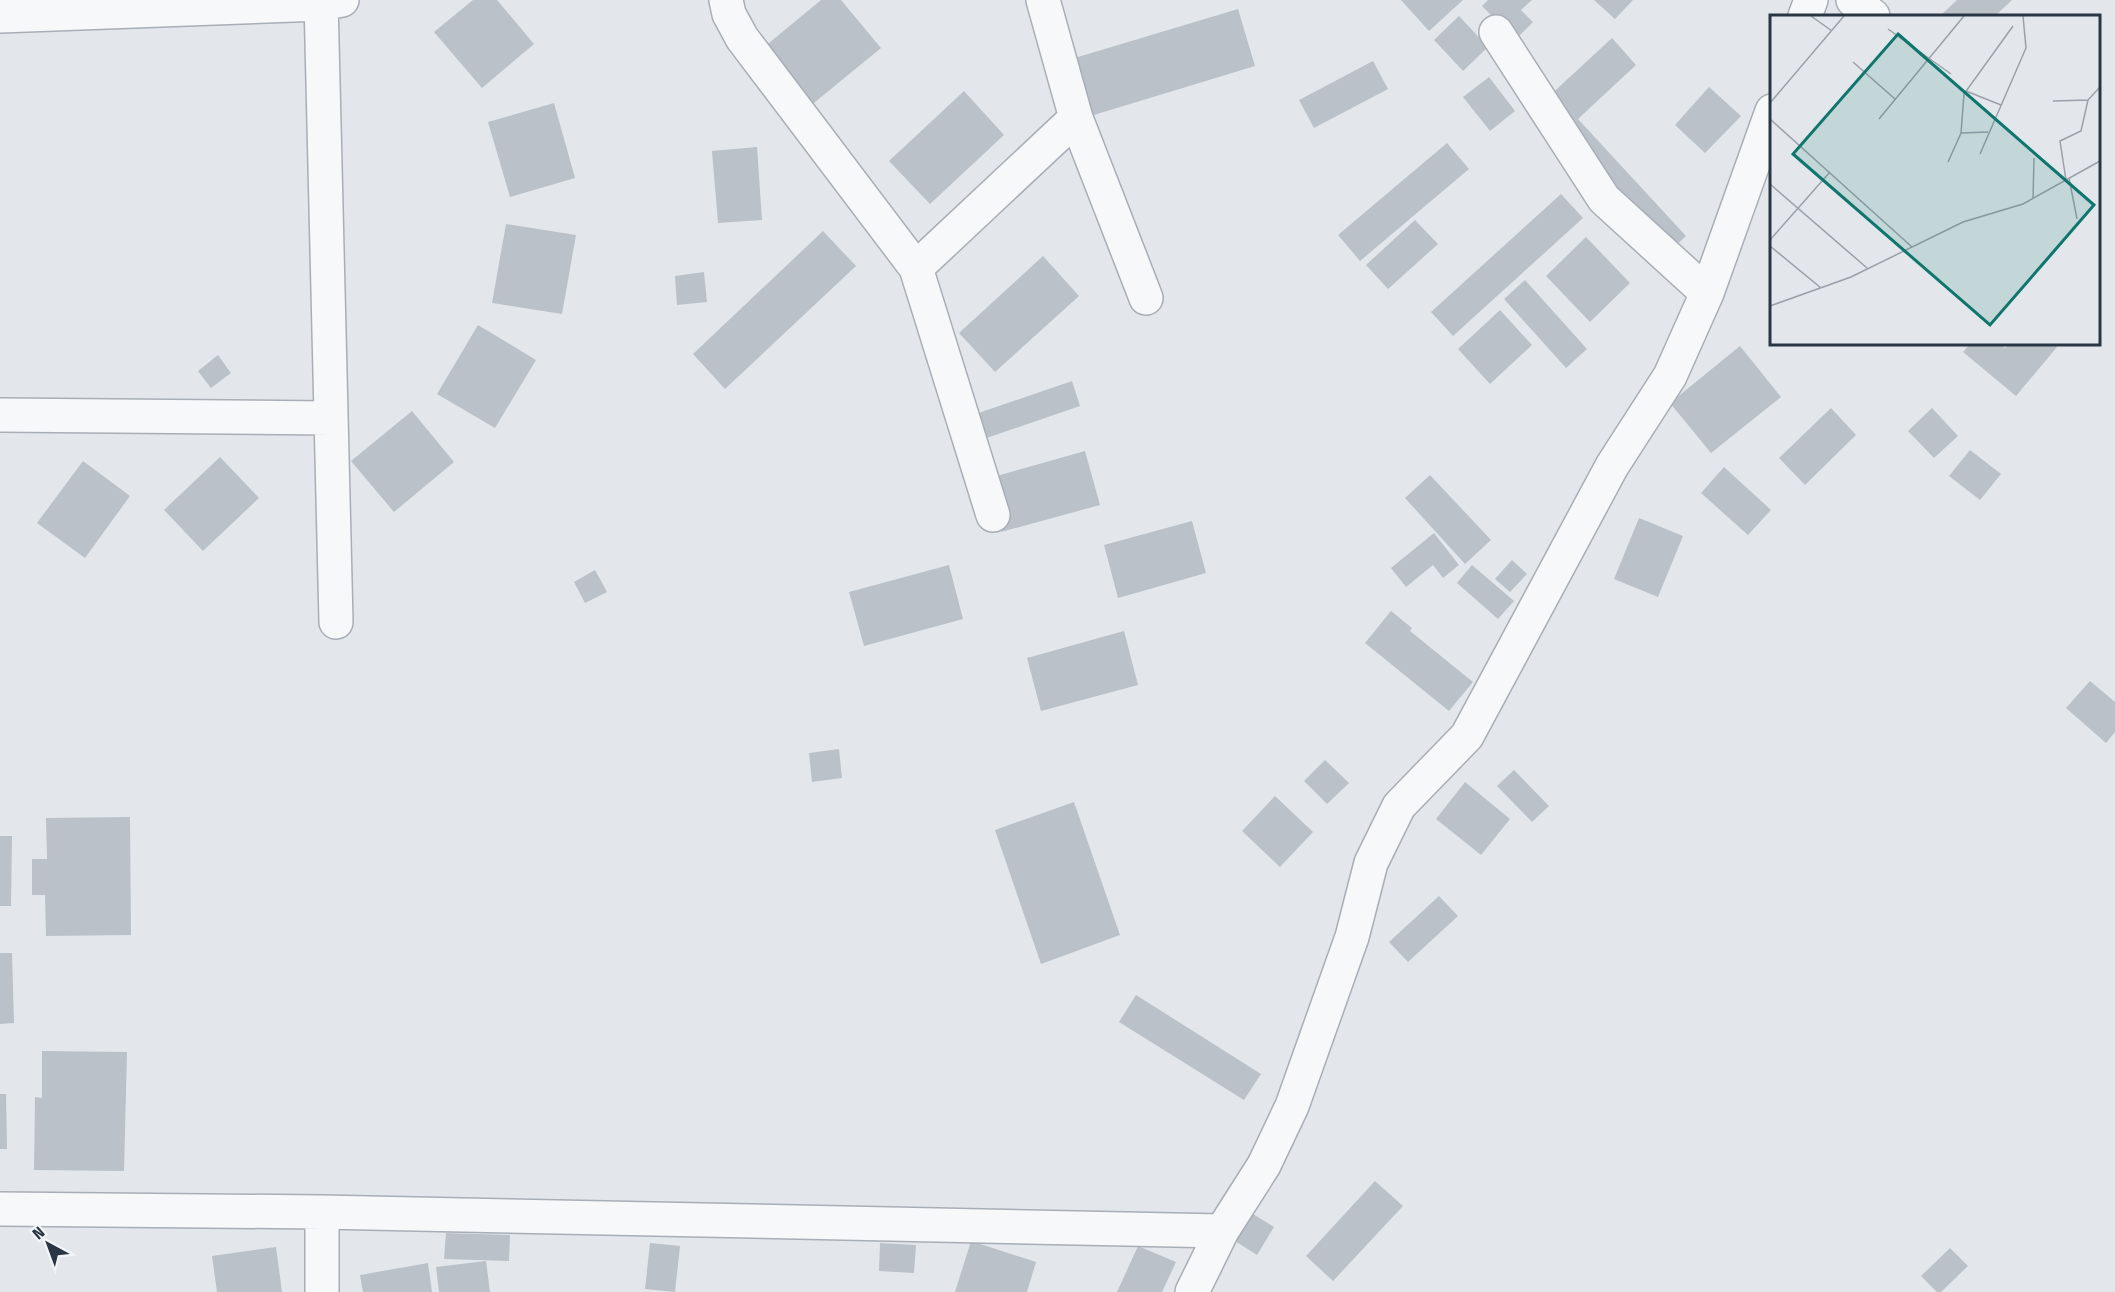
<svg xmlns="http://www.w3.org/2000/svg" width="2115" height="1292" viewBox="0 0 2115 1292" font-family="'Fira Sans Condensed',sans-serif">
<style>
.building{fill:#bac1c9}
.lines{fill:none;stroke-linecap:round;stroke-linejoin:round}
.minor-casing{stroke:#a8aeb6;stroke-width:36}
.minor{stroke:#f6f8fa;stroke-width:33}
.inset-road{fill:none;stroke:#99a0a9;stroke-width:1.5}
.view{fill:#0f766e;fill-opacity:0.15;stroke:#0f766e;stroke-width:3}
.inset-edge{fill:none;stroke:#2b3644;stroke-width:3}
</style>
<rect width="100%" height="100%" fill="#e3e7ec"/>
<path class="building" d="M473 0H497L534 44 482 88 434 32Z
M821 0H841L881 48 809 107 763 48Z
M1401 0H1463L1429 31Z
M1488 0H1532L1521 10 1533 22 1515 40 1482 6Z
M1594 0H1633L1615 19Z
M1957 0H2012L1995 16H1940Z
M1238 9 1255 66 1084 118 1068 60Z
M1459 16 1488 47 1463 71 1434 40Z
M1612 38 1636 65 1578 119 1686 236 1665 256 1532 112Z
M1373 61 1388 89 1314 128 1299 100Z
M1489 77 1515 111 1490 131 1463 97Z
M1709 87 1741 116 1705 153 1675 125Z
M964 91 1004 135 930 204 889 161Z
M554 103 575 178 510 197 488 122Z
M1447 143 1469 169 1360 261 1338 235Z
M757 147 762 220 718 223 712 151Z
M1561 194 1583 218 1453 336 1431 312Z
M1415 220 1438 244 1388 289 1366 265Z
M506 224 576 235 562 314 492 303Z
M823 231 856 266 725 389 693 354Z
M1586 237 1630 283 1590 322 1546 276Z
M1043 256 1079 296 995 372 959 333Z
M704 272 707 302 677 305 675 276Z
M1525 280 1587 349 1566 368 1504 299Z
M1500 310 1532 345 1490 384 1458 349Z
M478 325 536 360 495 428 437 394Z
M1970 344H1999L2005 348 2009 344H2053L2057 347 2016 396 1963 352Z
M1740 346 1781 397 1711 453 1670 403Z
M218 355 231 373 211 388 198 371Z
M1072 381 1080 406 966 445 958 420Z
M1831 408 1856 435 1805 485 1779 458Z
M1932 408 1958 436 1934 458 1908 431Z
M412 411 454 462 394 512 351 461Z
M1970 450 2001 474 1980 500 1949 476Z
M1085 451 1100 505 1001 532 986 479Z
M220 457 259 498 203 551 164 510Z
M83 461 130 496 85 558 37 523Z
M1724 467 1771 510 1748 535 1701 493Z
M1430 475 1491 540 1465 564 1405 498Z
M1639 518 1683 536 1658 597 1614 579Z
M1192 521 1206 573 1118 598 1104 545Z
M1434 533 1459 565 1443 578 1433 565 1406 587 1391 568Z
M1512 560 1527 574 1510 592 1495 579Z
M949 565 963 619 864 646 849 592Z
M1472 565 1514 601 1498 619 1457 583Z
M595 570 607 592 585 603 574 582Z
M1391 611 1412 628 1410 631 1473 682 1449 711 1365 643Z
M1124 631 1138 685 1041 711 1027 658Z
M2090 681 2115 702V732L2106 743 2066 708Z
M839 749 842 778 812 782 809 753Z
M1325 760 1349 783 1327 804 1304 781Z
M1514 770 1549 806 1532 822 1497 786Z
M1465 782 1510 819 1481 855 1436 819Z
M1275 796 1313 832 1280 867 1242 831Z
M1074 802 1120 935 1041 964 995 830Z
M130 817 131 935 46 936 45 895H32V859H47L46 818Z
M0 836H12L11 906H0Z
M1439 896 1458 916 1408 962 1389 942Z
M0 953H12L14 1023 0 1024Z
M1136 995 1261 1074 1244 1100 1119 1022Z
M42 1051 127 1052 124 1171 34 1170 35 1097 42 1098Z
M0 1094H6L7 1149H0Z
M1375 1181 1403 1206 1333 1281 1306 1256Z
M1253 1214 1274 1227 1257 1255 1235 1241Z
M446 1233 510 1235 509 1261 444 1259Z
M971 1241 1036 1262 1027 1292H955Z
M650 1243 680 1246 675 1292 645 1289Z
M880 1243 916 1245 914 1273 879 1271Z
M1138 1246 1176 1262 1162 1292H1117Z
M276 1247 282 1292H217L212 1256Z
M1950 1248 1968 1266 1941 1292H1937L1921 1276Z
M486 1261 490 1292H439L436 1267Z
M428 1263 432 1292H363L360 1275Z"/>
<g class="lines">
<g class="minor-casing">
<path id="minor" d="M321 0 336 622
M726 0 729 14 742 38 916 268 993 515
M1043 0 1076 118 1146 298
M1853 0 1873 16
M0 16 321 4 342 0
M1805 16 1811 0
M1496 32 1604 199 1707 293
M916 268 1076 118
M0 415 331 418
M0 1209 322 1212 1222 1231
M322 1292V1212
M1192 1292 1222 1231 1264 1165 1292 1106 1352 937 1371 863 1399 806 1467 736 1612 466 1670 376 1707 293 1772 111"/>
</g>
<use href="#minor" class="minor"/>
</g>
<g transform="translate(1770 15)">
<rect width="330" height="330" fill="#e3e7ec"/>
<path class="inset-road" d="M41 1 62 16M118 14 181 59M83 47 125 84M196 76 231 90M283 86 318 85M0 88 74 1M0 104 142 232M109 104 194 1M191 118 218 117M210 139 256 33 253 1M178 147 191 118 194 79 243 11M299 163 307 204M296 165 290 126 311 116 318 85 330 72M0 169 97 253M263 184 264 143M0 225 60 157M0 231 51 273M0 291 81 262 193 207 253 189 330 146"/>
<path class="view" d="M128 19 324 190 220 310 23 139Z"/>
<rect width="330" height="330" class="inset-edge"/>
</g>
<g transform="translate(48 1244) rotate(319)" stroke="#f3f6f9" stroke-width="4.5" paint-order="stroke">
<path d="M0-4.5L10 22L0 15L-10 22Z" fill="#2b3644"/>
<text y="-9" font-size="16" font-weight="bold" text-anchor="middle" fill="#2b3644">N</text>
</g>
</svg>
